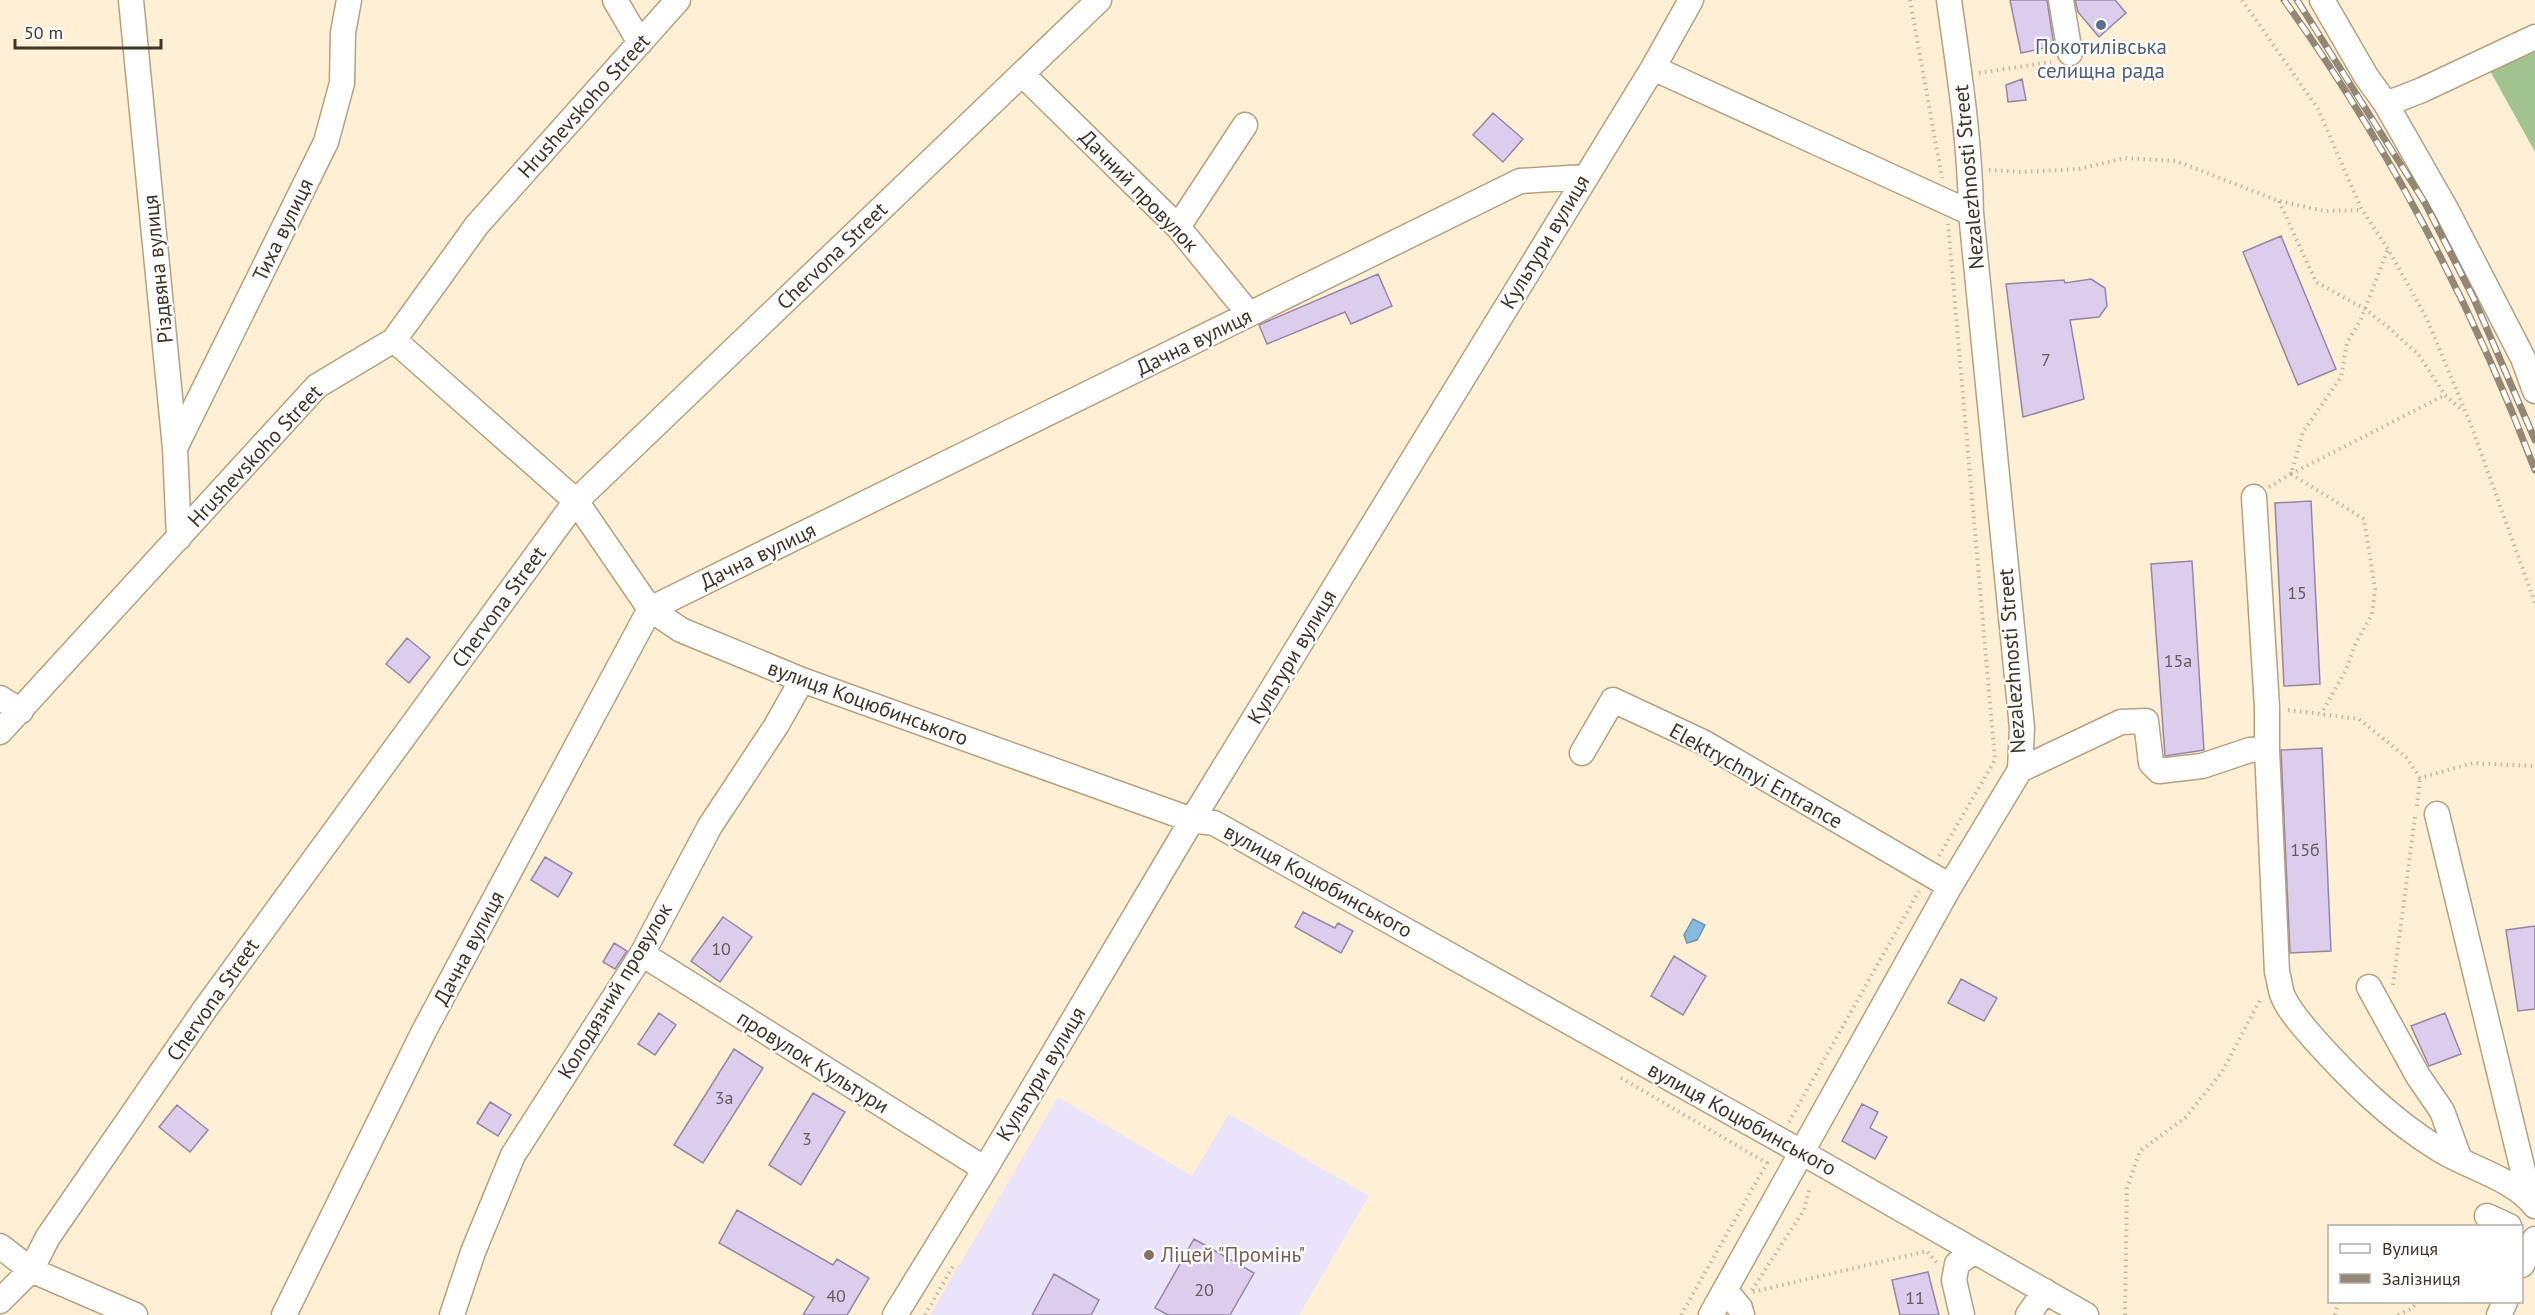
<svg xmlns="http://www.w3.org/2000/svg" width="2535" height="1315" viewBox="0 0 2535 1315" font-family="'PT Sans',sans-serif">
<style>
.education{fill:#eae4fa}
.forest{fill:#a0c38f}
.water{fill:#83bbe1;stroke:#6e93aa;stroke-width:1.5}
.building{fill:#ddcded;stroke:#9686a5;stroke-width:1.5}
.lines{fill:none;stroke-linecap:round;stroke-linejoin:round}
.minor-casing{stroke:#b3a182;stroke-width:27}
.path{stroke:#c3b7a0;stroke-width:4;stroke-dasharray:1.5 4.5;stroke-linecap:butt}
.minor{stroke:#fff;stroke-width:24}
.rail-casing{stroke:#938875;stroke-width:7}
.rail{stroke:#fff;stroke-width:4.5;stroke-dasharray:14;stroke-linecap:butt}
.service-dot{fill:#5c6f8a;stroke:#fff;stroke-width:2}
.education-dot{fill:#8d6e63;stroke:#fff;stroke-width:2}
.labels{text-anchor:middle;stroke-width:4.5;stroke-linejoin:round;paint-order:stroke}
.number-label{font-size:18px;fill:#655b59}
.service-label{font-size:21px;fill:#4e5e75;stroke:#fff}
.street-label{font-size:21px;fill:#3d3528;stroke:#fff}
.education-label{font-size:21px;fill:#785e54;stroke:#fff;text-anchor:start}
</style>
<rect width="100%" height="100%" fill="#fff0d5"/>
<path class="education" d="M1058 1097 1192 1176 1229 1114 1369 1196 1299 1315H930Z"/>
<path class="forest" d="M2535 46V152L2489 69Z"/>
<path class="water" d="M1693 919 1705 925 1697 940 1687 943 1684 935Z"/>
<path class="building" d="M2010 0H2047L2054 46 2021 53Z
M2075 0H2115L2126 13 2099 37 2078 12Z
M2022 79 2026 100 2008 102 2006 85Z
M1493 113 1523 139 1503 162 1473 135Z
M2281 236 2336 369 2298 385 2243 252Z
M1378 274 1392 306 1351 324 1345 312 1267 344 1259 325Z
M2091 279 2105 288 2107 306 2099 317 2070 320 2084 399 2023 417 2006 284 2064 280 2065 283Z
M2311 501 2320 684 2284 686 2275 503Z
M2192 561 2204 750 2165 756 2151 564Z
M407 638 430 657 409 683 386 664Z
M2322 748 2331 951 2290 953 2281 750Z
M545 857 572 873 558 897 531 880Z
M1303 912 1335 928 1338 923 1353 931 1341 953 1295 927Z
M723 917 752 937 720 982 691 961Z
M2535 926V1009L2518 1011 2506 930Z
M614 943 627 951 615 969 603 962Z
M1674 956 1706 976 1683 1015 1651 996Z
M1961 979 1997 998 1984 1021 1948 1003Z
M659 1013 676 1025 655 1055 638 1044Z
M2445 1013 2461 1054 2429 1066 2411 1026Z
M734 1049 763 1068 703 1163 674 1145Z
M813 1093 845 1112 801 1185 769 1165Z
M490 1102 511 1115 498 1136 477 1123Z
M1862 1104 1878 1112 1870 1128 1887 1137 1875 1159 1842 1141Z
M177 1105 208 1130 190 1152 159 1127Z
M737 1210 833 1265 837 1259 869 1278 847 1315H803L814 1297 719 1243Z
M1194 1239 1254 1273 1230 1315H1168L1155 1308Z
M1928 1272 1939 1315H1900L1892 1280Z
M1054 1274 1099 1300 1091 1315H1032Z"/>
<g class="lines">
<g class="minor-casing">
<path id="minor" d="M131 0 175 448 179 538
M615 0 640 43
M2061 0 2070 53
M2322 0 2366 76 2386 104 2447 211 2523 358 2535 391
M1653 68 1971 213
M1022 74 1178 227 1249 314
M2386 104 2422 90 2535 37
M1178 227 1245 125
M394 340 576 501 650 609 681 630 802 680 1192 820 1214 823 1803 1153 2086 1315
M175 448 326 142 342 83 343 33 349 0
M2254 497 2267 707V749
M0 698 21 711
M0 732 317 386 394 340 477 225 678 0
M1582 753 1613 700 1703 742 1950 886
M2020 770 2121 722 2146 721 2151 763 2159 771 2202 766 2250 750 2267 749 2277 972C2279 979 2280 987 2282 994 2288 1010 2303 1026 2314 1039 2351 1080 2390 1119 2437 1148 2468 1168 2512 1177 2535 1206
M2437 814 2530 1200
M642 954 985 1169
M2369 987 2418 1076 2442 1111 2460 1160
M2487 1216 2509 1226
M0 1246 31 1270 135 1315
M2522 1265 2535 1239
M1725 1290 1740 1308 1742 1315
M0 1301 31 1270 48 1237 205 1009 576 501 1099 0
M284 1315 424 1031 650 609 1520 181 1585 177
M452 1315 473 1252 513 1155 642 954 710 826 776 726 802 680
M895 1315 985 1169 1192 820 1653 68 1691 0
M1711 1315 1950 886 2020 770 2022 728 1971 213C1970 141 1959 71 1949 0
M1962 1315 1954 1280 1957 1264 1974 1251
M2028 1315 2045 1291
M2499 1315 2505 1302"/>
</g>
<path class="path" d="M1910 0 1942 178
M2242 0 2318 109 2362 210 2388 249 2427 319 2471 425 2535 603
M1979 73 2051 62
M1989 170 2022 172 2079 169 2125 158 2176 161 2279 201 2324 211 2362 210
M2279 201 2316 282 2365 309 2388 327 2418 354 2445 395 2463 411
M2291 474 2364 519 2375 589 2372 614 2354 647 2346 670 2321 714
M2291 474 2445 395
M2269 487 2291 474 2303 432 2341 377 2347 343 2361 319 2388 249
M2288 710 2359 719 2406 757 2420 778 2473 763 2535 766
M2417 806 2420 778
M1939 856 1995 760 1948 224
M2393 985 2415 817
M1621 1078 1767 1163 1681 1315
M1789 1122 1919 891
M1752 1290 1804 1210 1810 1187
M1753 1292 1927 1251 1937 1263
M925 1315 953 1266
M2125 1315 2127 1188 2140 1151 2185 1118 2222 1072 2261 998
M2335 1315 2339 1302
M2398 1315 2411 1309 2418 1302"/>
<use href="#minor" class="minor"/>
<g class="rail-casing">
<path id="rail" d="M2284 0C2387 144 2472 304 2535 470
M2297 0 2425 203 2474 299 2535 440"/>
</g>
<use href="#rail" class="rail"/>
</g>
<circle class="service-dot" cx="2101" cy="25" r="6"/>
<circle class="education-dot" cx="1149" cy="1255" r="6"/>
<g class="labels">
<g class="number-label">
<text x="2046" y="366">7</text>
<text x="2297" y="599">15</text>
<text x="2178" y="667">15а</text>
<text x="2305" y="856">15б</text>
<text x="721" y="955">10</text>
<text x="724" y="1104">3а</text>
<text x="807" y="1145">3</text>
<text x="1204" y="1296">20</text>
<text x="836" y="1302">40</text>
<text x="1915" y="1304">11</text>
</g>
<g class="service-label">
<text x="2101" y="54">Покотилівська<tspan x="2101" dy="24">селищна рада</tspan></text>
</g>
<g class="street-label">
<text transform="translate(584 106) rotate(-48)" y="7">Hrushevskoho Street</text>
<text transform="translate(1969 177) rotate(-95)" y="7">Nezalezhnosti Street</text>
<text transform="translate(1139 191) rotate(46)" y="7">Дачний провулок</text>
<text transform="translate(283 230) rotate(-64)" y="7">Тиха вулиця</text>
<text transform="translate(1545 242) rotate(-59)" y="7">Культури вулиця</text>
<text transform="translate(832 256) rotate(-44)" y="7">Chervona Street</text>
<text transform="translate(158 269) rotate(-96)" y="7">Різдвяна вулиця</text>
<text transform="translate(1194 342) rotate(-26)" y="7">Дачна вулиця</text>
<text transform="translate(255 456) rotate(-47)" y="7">Hrushevskoho Street</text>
<text transform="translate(758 556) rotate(-26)" y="7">Дачна вулиця</text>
<text transform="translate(499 607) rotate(-54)" y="7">Chervona Street</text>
<text transform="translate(1292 657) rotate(-59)" y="7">Культури вулиця</text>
<text transform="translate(2012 661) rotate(-94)" y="7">Nezalezhnosti Street</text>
<text transform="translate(868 703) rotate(20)" y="7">вулиця Коцюбинського</text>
<text transform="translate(1756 776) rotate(29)" y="7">Elektrychnyi Entrance</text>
<text transform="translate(1318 881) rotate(29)" y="7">вулиця Коцюбинського</text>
<text transform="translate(469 948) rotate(-62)" y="7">Дачна вулиця</text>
<text transform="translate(615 991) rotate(-59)" y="7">Колодязний провулок</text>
<text transform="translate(213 1000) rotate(-55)" y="7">Chervona Street</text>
<text transform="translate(813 1062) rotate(32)" y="7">провулок Культури</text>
<text transform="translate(1041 1074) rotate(-59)" y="7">Культури вулиця</text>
<text transform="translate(1742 1119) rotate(29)" y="7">вулиця Коцюбинського</text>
</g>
<g class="education-label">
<text x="1161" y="1262">Ліцей "Промінь"</text>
</g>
</g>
<rect x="2328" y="1225" width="195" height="78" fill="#ffffff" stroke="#b1aea9" stroke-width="1.5"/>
<rect x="2340" y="1244" width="30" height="9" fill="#ffffff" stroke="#b1aea9" stroke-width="1.5"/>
<text x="2382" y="1255" font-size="18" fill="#3d3528">Вулиця</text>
<rect x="2340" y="1274" width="30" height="9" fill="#938875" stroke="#b1aea9" stroke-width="1.5"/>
<text x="2382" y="1285" font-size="18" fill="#3d3528">Залізниця</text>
<path d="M15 39v9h146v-9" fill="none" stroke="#3d3528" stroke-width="3"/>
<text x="24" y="39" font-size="18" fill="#3d3528" stroke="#ffffff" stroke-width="4.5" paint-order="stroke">50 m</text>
</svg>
